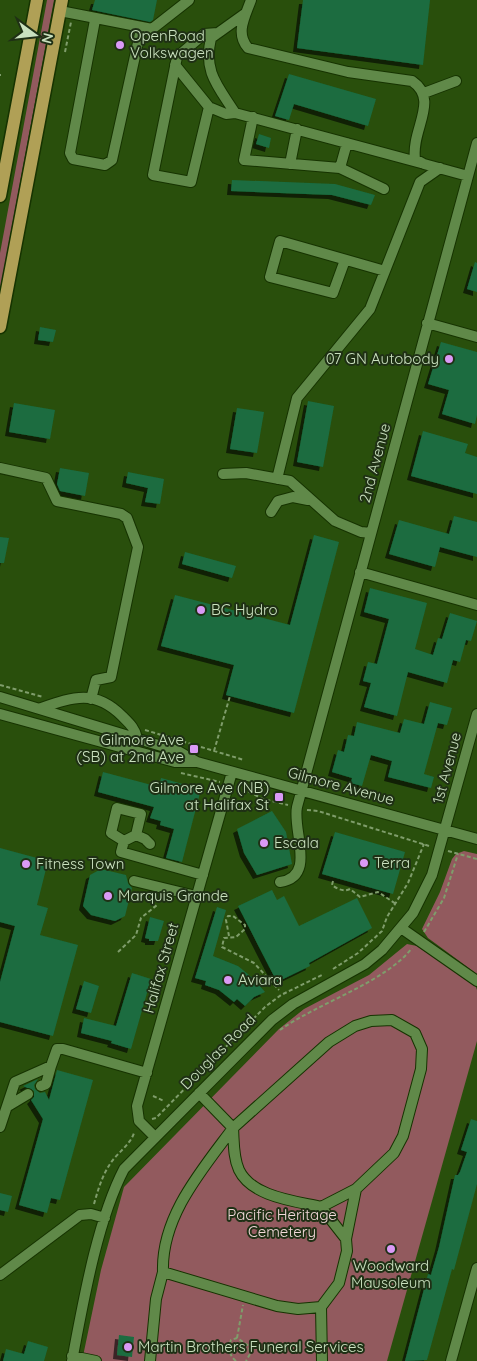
<svg xmlns="http://www.w3.org/2000/svg" width="477" height="1361" viewBox="0 0 477 1361" font-family="Quicksand,sans-serif">
<style>
.green{fill:#925a5e}
.building{fill:#1a6c41;filter:url(#shadow)}
.lines{fill:none;stroke-linecap:round;stroke-linejoin:round}
.minor-casing{stroke:#163301;stroke-width:12}
.major-casing{stroke:#163301;stroke-width:15}
.path{stroke:#7f9d6b;stroke-width:2;stroke-dasharray:4 2.5;stroke-linecap:butt}
.minor{stroke:#608949;stroke-width:10}
.major{stroke:#b0a056;stroke-width:12}
.poi-dot{fill:#da9af6;stroke:#1f3015;stroke-width:2}
.labels{text-anchor:middle;stroke-width:4;stroke-linejoin:round;paint-order:stroke}
.poi-label{font-size:15px;fill:#cae1bf;stroke:#1f3015;text-anchor:start}
.street-label{font-size:15px;fill:#cae1bf;stroke:#1f3015}
.park-label{font-size:15px;fill:#f3d9da;stroke:#1f3015}
</style>
<defs>
<filter id="shadow"><feDropShadow dx="-4" dy="4" stdDeviation="0" flood-color="#0009"/></filter>
</defs>
<rect width="100%" height="100%" fill="#294f0c"/>
<path class="green" d="M47 0H54L0 290V253Z
M464 851 477 854V974L428 938 422 929 440 892 452 859 456 854Z
M407 944 417 946 475 985 477 990V1041L387 1361H82L101 1270 124 1187 279 1029 304 1009 369 975Z"/>
<path class="building" d="M95 0H157L153 20 150 22 92 10Z
M303 0H430L423 65 297 48Z
M289 74 376 99 368 126 294 104 289 120 275 116Z
M259 134 271 138 269 148 256 144Z
M232 180 335 184 375 195 371 205 332 195 231 191Z
M475 262 477 263V292L467 289Z
M40 327 56 330 53 342 38 340Z
M441 342 477 352V415L475 424 442 414 449 390 428 384Z
M308 401 334 406 323 467 297 462Z
M14 403 55 410 50 439 9 432Z
M237 408 264 412 257 453 230 449Z
M423 431 468 444 465 453 477 457V494L411 476Z
M60 468 89 473 85 496 60 491 57 484Z
M128 472 164 479 160 504 145 502 148 488 126 483Z
M454 516 477 522V557L440 547 435 567 389 554 399 520 449 534Z
M314 535 339 542 294 713 226 695 234 665 161 646 175 595 290 625Z
M0 537 9 538 4 563H0Z
M185 552 236 566 232 578 182 564Z
M370 588 427 603 415 649 433 655 438 638 442 639 450 613 477 621 471 641 466 640 460 662 453 660 447 683 408 672 397 716 364 707 371 683 363 681 368 662 377 664 389 619 364 612Z
M430 702 452 708 447 725 438 723 424 774 434 777 431 788 388 777 392 761 371 755 362 786 351 783 352 778 332 772 338 750 344 752 348 735 354 736 357 722 400 733 404 719 424 724Z
M103 772 159 787 161 778 201 789 182 862 166 858 174 829 160 825 161 821 150 818 154 807 98 792Z
M272 811 286 832 292 864 257 875 244 853 237 829Z
M335 832 405 852 393 894 322 874Z
M0 848 48 861 37 905 48 908 40 935 78 945 53 1036 0 1022V982L15 926 0 922Z
M101 869 126 875 128 883 132 888 125 916 115 921 91 915 83 906 90 875Z
M272 890 277 900 284 896 299 926 357 898 372 928 309 963 310 966 277 982 238 906Z
M217 907 226 910 213 956 238 966 254 979 265 992 254 997 245 1006 237 999 234 1002 219 990 205 985 206 981 195 978Z
M150 917 164 921 158 941H149V939L145 938Z
M132 973 151 979 131 1049 111 1043 112 1041 81 1033 84 1018 116 1026Z
M84 981 99 986 91 1013 76 1009Z
M57 1070 93 1080 60 1200 51 1198 47 1213 19 1205 43 1119 31 1100 34 1097V1091L23 1086 38 1079 34 1085 35 1089 40 1093 45 1092 49 1100Z
M471 1119 477 1121V1184L458 1255 454 1270 452 1269 427 1360 405 1361 428 1274 431 1275 432 1271 439 1247 455 1175H458L460 1172 467 1152 461 1150Z
M0 1193 12 1196 8 1212 0 1210Z
M119 1335 134 1337 132 1357 117 1355Z
M28 1341 48 1347 44 1361H3L6 1349 24 1354Z"/>
<g class="lines">
<g class="minor-casing">
<path id="minor" d="M251 0C245 17 235 33 248 48L348 72 412 81C440 100 411 129 415 159L424 164 468 176
M60 11 152 29 189 0
M246 13 211 38C203 72 218 86 235 113L421 163
M95 20 70 153 73 159 105 165 112 160 141 29
M175 65 209 107 191 182 153 175 177 57 204 34 218 33
M424 93 456 81
M209 107 226 114 235 113
M253 117 244 160 340 168 384 189
M290 164 297 129
M340 168 347 143
M345 260 333 293 270 277 280 241 385 271
M427 323 477 337
M0 468 46 478 57 501 121 514 127 518 138 547 111 677 96 680 91 699
M223 474 246 473 290 481 335 521 361 532 371 533
M277 479 297 398 370 309 420 182 440 168
M271 512 278 501 293 497 308 500
M360 572 477 605
M0 697 178 751 197 762 477 839
M41 708C73 697 95 689 122 716 129 723 135 728 137 738
M0 714 175 762H196
M136 835 145 839 150 844
M124 841 111 833 117 808 141 814 136 835 124 841 121 852 203 875
M134 881 196 896
M280 882C317 877 292 831 297 807L477 143
M401 928 477 981
M41 1086 46 1084 51 1066
M199 1093 233 1128 329 1042 355 1026 371 1021 392 1020 415 1033 422 1049 421 1069 403 1136 394 1153 356 1189 346 1239 347 1251 339 1283 321 1307 322 1361
M8 1106 28 1094
M0 1127 15 1082 51 1066 57 1049H63L147 1073
M155 1137 139 1121 137 1106 232 772
M321 1207 346 1239
M0 1275 80 1215 91 1214 105 1218
M321 1307 298 1309 277 1306 163 1272C161 1217 201 1171 233 1128 234 1142 233 1157 239 1170 252 1197 295 1201 321 1207L356 1189
M72 1356 96 1361
M72 1361C83 1303 97 1221 124 1169L272 1020 293 1004 365 964 382 950 413 913 432 875 477 714
M150 1361 156 1299 163 1272
M451 1361 477 1268"/>
</g>
<g class="major-casing">
<path id="major" d="M0 196 37 0
M0 327 62 0"/>
</g>
<path class="path" d="M65 52 71 22
M0 75H1
M0 685 43 697
M145 730 244 760
M214 751 230 696
M181 773 220 782
M237 786 263 799 288 805
M307 810 318 811 429 846
M448 851 477 859
M333 881 332 885C337 889 344 892 350 889L360 897 378 892 396 904
M424 932 444 898 458 854
M229 936 226 920 228 916H233L245 925V929L236 937 224 938 222 947 254 963 279 990
M118 952 136 935 141 918 157 905
M333 969 358 953 382 931 387 917 408 883 424 844
M280 1030C318 1003 386 982 412 948
M153 1096 164 1101
M152 1119 156 1118 265 1007 281 995 324 974
M94 1204C98 1190 102 1176 110 1164 117 1153 130 1145 134 1133
M237 1338 243 1305
M236 1361C229 1355 228 1348 231 1340L237 1338 249 1346 250 1354 246 1361"/>
<use href="#minor" class="minor"/>
<use href="#major" class="major"/>
</g>
<g class="poi-dot">
<circle cx="120" cy="45" r="5"/>
<circle cx="449" cy="359" r="5"/>
<circle cx="201" cy="610" r="5"/>
<rect x="189" y="744" width="10" height="10" rx="2.5"/>
<rect x="274" y="792" width="10" height="10" rx="2.5"/>
<circle cx="264" cy="843" r="5"/>
<circle cx="364" cy="863" r="5"/>
<circle cx="26" cy="864" r="5"/>
<circle cx="108" cy="896" r="5"/>
<circle cx="228" cy="980" r="5"/>
<circle cx="391" cy="1249" r="5"/>
<circle cx="128" cy="1347" r="5"/>
</g>
<g class="labels">
<g class="poi-label">
<text x="130" y="41">OpenRoad<tspan x="130" dy="17">Volkswagen</tspan></text>
<text x="439" y="364" text-anchor="end">07 GN Autobody</text>
<text x="211" y="615">BC Hydro</text>
<text x="184" y="745" text-anchor="end">Gilmore Ave<tspan x="184" dy="17">(SB) at 2nd Ave</tspan></text>
<text x="269" y="793" text-anchor="end">Gilmore Ave (NB)<tspan x="269" dy="17">at Halifax St</tspan></text>
<text x="274" y="848">Escala</text>
<text x="374" y="868">Terra</text>
<text x="36" y="869">Fitness Town</text>
<text x="118" y="901">Marquis Grande</text>
<text x="238" y="985">Aviara</text>
<text x="391" y="1271" text-anchor="middle">Woodward<tspan x="391" dy="17">Mausoleum</tspan></text>
<text x="138" y="1352">Martin Brothers Funeral Services</text>
</g>
<g class="street-label">
<text transform="translate(375 463) rotate(-75)" y="5">2nd Avenue</text>
<text transform="translate(447 768) rotate(-75)" y="5">1st Avenue</text>
<text transform="translate(341 786) rotate(15)" y="5">Gilmore Avenue</text>
<text transform="translate(161 968) rotate(-74)" y="5">Halifax Street</text>
<text transform="translate(218 1052) rotate(-45)" y="5">Douglas Road</text>
</g>
<g class="park-label">
<text x="282" y="1220">Pacific Heritage<tspan x="282" dy="17">Cemetery</tspan></text>
</g>
</g>
<g transform="translate(35 35) rotate(105)" stroke="#1f3015" stroke-width="4" paint-order="stroke">
<path d="M0-4L9 19L0 12L-9 19Z" fill="#cae1bf"/>
<text y="-8" font-size="14" font-weight="bold" text-anchor="middle" fill="#cae1bf">N</text>
</g>
</svg>
